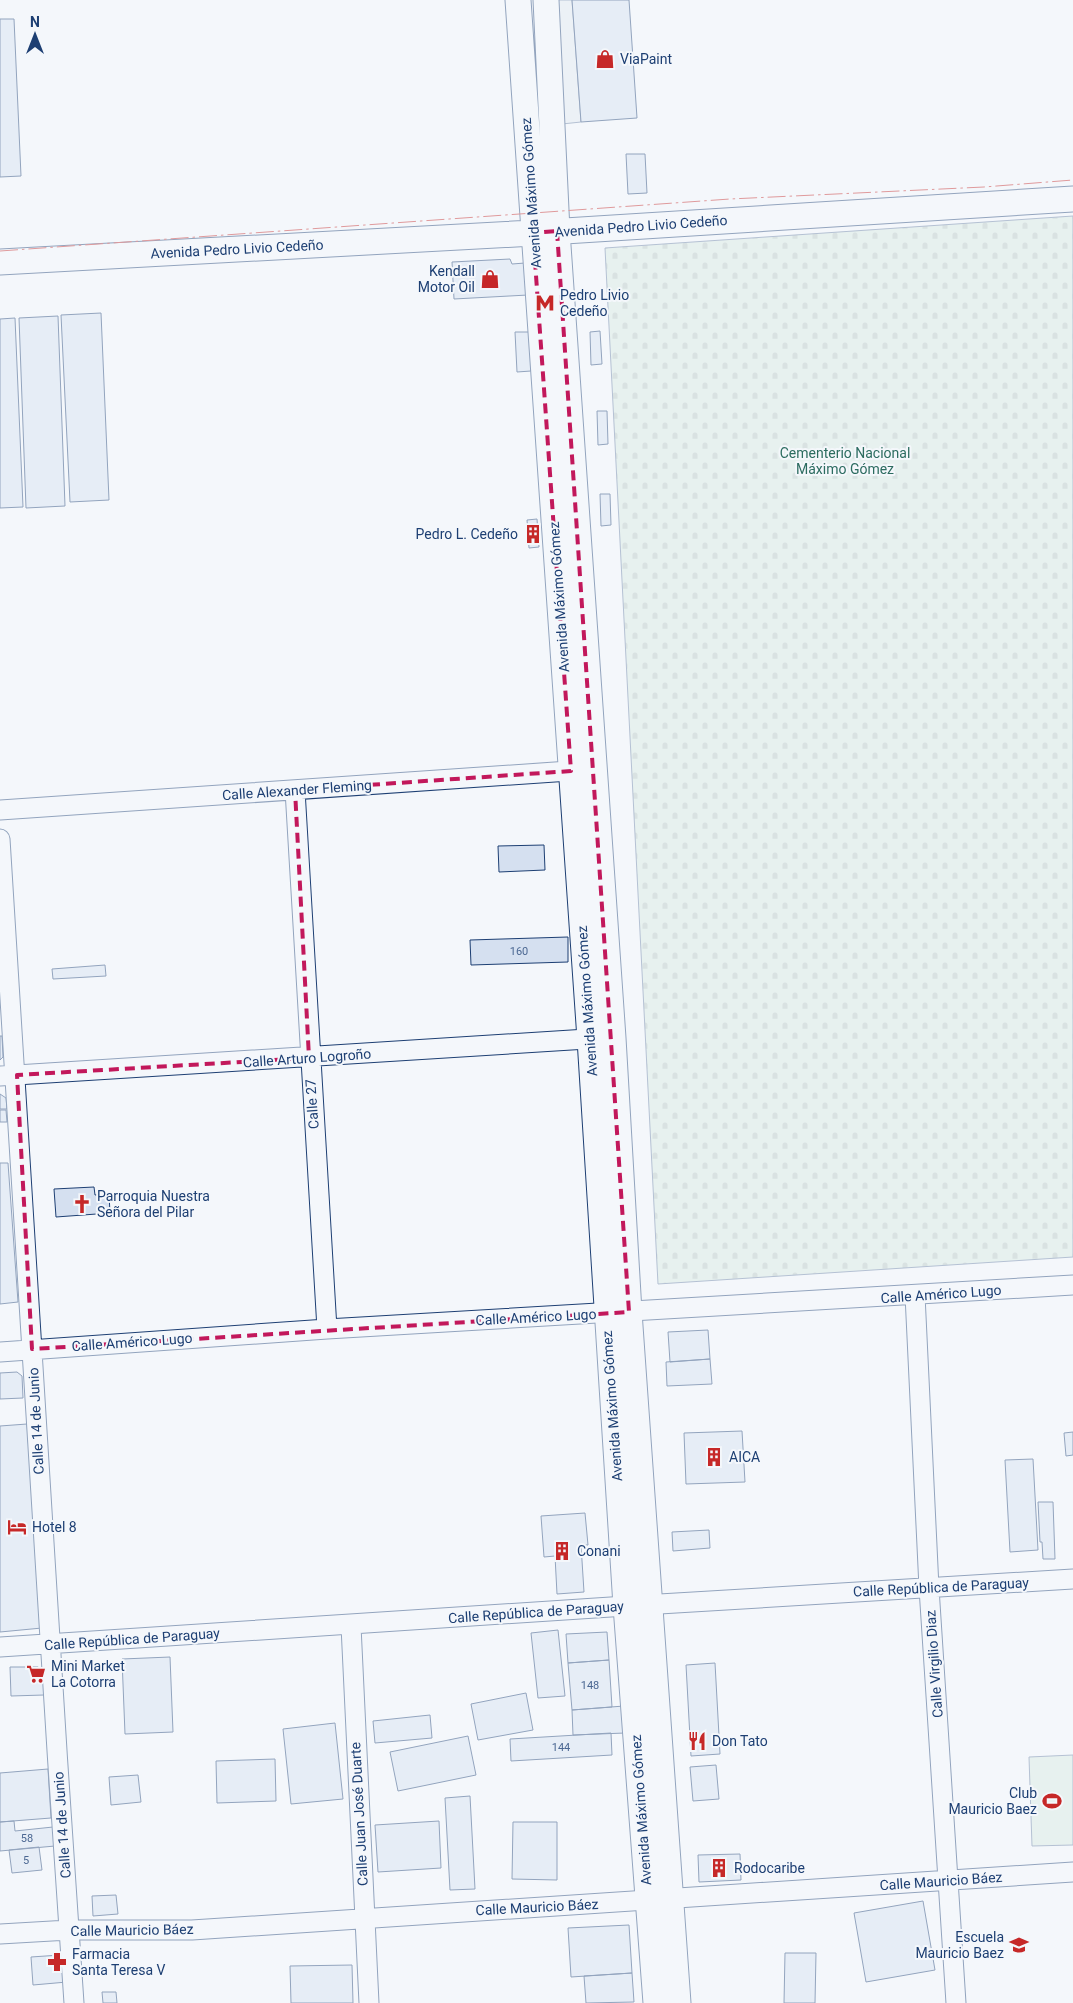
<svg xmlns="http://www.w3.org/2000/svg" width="1073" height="2003" viewBox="0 0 1073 2003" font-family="Roboto,sans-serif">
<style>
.cemetery{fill:url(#cemetery-stones);stroke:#687fa3}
.green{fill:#d7e8df;stroke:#687fa3}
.parking{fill:#e3e8f0;stroke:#687fa3}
.building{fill:#d5e0f0;stroke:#1d3f73}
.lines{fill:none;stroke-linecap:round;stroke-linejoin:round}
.minor-casing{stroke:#1d3f73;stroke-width:21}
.major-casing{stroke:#1d3f73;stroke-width:27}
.minor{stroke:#f4f7fb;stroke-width:19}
.major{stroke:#f4f7fb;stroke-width:25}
.power{stroke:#c62828;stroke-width:1;stroke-dasharray:18 4 2.5 4;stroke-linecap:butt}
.marked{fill:none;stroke:#c2185b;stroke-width:4;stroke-dasharray:10 6;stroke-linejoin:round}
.labels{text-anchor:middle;stroke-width:4;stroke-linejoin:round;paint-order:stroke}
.number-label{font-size:11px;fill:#4b6792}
.poi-label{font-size:14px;fill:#1d3f73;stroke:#f4f7fb;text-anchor:start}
.street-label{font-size:14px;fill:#1d3f73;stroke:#f4f7fb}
.park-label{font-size:14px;fill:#2c6c60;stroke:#f4f7fb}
</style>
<defs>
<pattern id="cemetery-stones" width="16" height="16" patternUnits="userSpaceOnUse" patternTransform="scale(1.25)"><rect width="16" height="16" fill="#d7e8df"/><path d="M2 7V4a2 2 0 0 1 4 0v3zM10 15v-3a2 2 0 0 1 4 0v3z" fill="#b8c8c3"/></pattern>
</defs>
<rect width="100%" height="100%" fill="#f4f7fb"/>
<path class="cemetery" d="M1073 216V1257L658 1284 605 248Z"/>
<path class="green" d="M1073 1755V1845L1032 1846 1029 1757Z"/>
<path class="parking" d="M553 0H572L581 122 562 124Z"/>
<path class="building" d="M572 0H629L637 118 581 122Z
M0 19H14L21 176 0 177Z
M626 154H645L647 193 628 194Z
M510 259 512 264 525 263 528 295 454 299 452 262Z
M101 313 109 500 70 502 61 315Z
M58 316 65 506 26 508 19 318Z
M15 318 23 507 0 508V319Z
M600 331 602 364 591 365 590 332Z
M515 332H530L531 371 517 372Z
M597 411H607L608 444 598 445Z
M600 494H610L611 525 601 526Z
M537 519 539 547 529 548 527 520Z
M544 845 545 870 499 872 498 846Z
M568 937V962L471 965 470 940Z
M105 965 106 976 53 979 52 969Z
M0 1036H2L3 1057 0 1060Z
M0 1094 6 1098 7 1109H0Z
M0 1110H6L7 1122H0Z
M0 1163H8L18 1302 0 1304Z
M94 1187 95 1195 109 1194 110 1213 56 1217 54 1189Z
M708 1330 710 1359 670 1362 668 1332Z
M710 1359 712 1384 667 1386 666 1362Z
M17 1372 22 1376 23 1398 0 1399V1373Z
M27 1424 42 1628 0 1632V1426Z
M742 1431 745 1482 686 1484 684 1433Z
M1073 1432V1455L1066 1456 1064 1433Z
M1033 1459 1038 1550 1010 1552 1005 1460Z
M1038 1502H1053L1055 1559H1043L1042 1542H1040Z
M585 1513 588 1545H581L584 1592 557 1594 555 1556 544 1557 541 1516Z
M709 1530 710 1548 673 1551 672 1532Z
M558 1630 565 1696 538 1698 531 1633Z
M607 1632 609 1660 568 1663 566 1634Z
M170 1657 173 1732 125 1734 122 1659Z
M609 1660 612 1707 572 1710 568 1663Z
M715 1663 720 1754 691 1756 686 1665Z
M10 1667H38L43 1671 44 1695 11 1696Z
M526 1693 533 1730 478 1740 471 1704Z
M624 1706 625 1733 573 1735 572 1710Z
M430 1715 432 1738 375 1743 373 1721Z
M335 1723 343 1799 291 1804 283 1729Z
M611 1733 612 1755 511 1761 510 1739Z
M468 1736 476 1775 398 1791 390 1752Z
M275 1759 276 1801 217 1803 216 1761Z
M716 1765 719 1799 693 1801 690 1767Z
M48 1769 51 1818 0 1822V1773Z
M138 1775 141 1802 111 1805 109 1777Z
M470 1796 475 1889 450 1890 445 1798Z
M14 1821 15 1831 53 1827 55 1846 0 1851V1822Z
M439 1821 441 1868 378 1872 375 1825Z
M513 1822H557V1880L512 1879Z
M39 1847 42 1870 12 1873 9 1850Z
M740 1854 741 1880 699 1882 698 1855Z
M116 1895 118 1914 93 1916 92 1896Z
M923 1901 935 1970 866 1982 854 1913Z
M629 1925 632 1973 571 1977 568 1928Z
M785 1953H816L815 2003H784Z
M60 1955 66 1961 67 1982 33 1985 31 1957Z
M352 1965 353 2003H291L290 1966Z
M632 1973 634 2002 586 2003 584 1976Z
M102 1992H116L117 2003H103Z"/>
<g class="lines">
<g class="minor-casing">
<path id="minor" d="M295 790 327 1329
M0 810 584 770
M0 839C28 1226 46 1615 74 2003
M0 1076 603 1038
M915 1295 929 1588 956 2003
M0 1352 327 1329 1073 1285
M351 1626 369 2003
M0 1647 626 1606 1073 1579
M0 1934 69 1930H192L1073 1872"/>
</g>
<g class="major-casing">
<path id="major" d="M518 0 590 1039 626 1606 656 2003
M546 0 557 231 613 1038 629 1312 678 2003
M0 262 533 233 1073 199"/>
</g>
<use href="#minor" class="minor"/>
<use href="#major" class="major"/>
<path class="power" d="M0 251 730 199 984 187 1073 180"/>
</g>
<path d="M0 0H1073V2003H0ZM557 231 629 1312 32 1349 17 1075 309 1058 295 790 571 771 533 233Z" fill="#f4f7fb" fill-opacity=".55" fill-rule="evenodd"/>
<path class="marked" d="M557 231 629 1312 32 1349 17 1075 309 1058 295 790 571 771 533 233Z"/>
<defs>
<g id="shop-bare" transform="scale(1.5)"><path d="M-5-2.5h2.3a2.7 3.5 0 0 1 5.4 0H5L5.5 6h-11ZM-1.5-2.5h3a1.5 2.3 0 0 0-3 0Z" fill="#c62828" stroke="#f4f7fb" stroke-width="2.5" paint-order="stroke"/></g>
<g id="metro-bare" transform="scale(1.5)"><path d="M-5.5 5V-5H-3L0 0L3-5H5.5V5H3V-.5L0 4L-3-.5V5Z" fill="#c62828" stroke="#f4f7fb" stroke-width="2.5" paint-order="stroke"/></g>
<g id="building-bare" transform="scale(1.5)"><path d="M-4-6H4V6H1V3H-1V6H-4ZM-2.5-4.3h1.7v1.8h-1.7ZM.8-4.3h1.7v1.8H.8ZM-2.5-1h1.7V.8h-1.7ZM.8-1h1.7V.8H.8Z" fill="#c62828" stroke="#f4f7fb" stroke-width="2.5" paint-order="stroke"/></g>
<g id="church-bare" transform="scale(1.5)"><path d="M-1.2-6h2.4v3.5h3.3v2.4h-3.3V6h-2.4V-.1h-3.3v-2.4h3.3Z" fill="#c62828" stroke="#f4f7fb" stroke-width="2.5" paint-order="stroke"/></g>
<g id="hotel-bare" transform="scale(1.5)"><path d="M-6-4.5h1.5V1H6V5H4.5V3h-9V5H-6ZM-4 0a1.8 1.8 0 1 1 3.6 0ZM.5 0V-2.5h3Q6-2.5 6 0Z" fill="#c62828" stroke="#f4f7fb" stroke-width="2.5" paint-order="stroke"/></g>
<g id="supermarket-bare" transform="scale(1.5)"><path d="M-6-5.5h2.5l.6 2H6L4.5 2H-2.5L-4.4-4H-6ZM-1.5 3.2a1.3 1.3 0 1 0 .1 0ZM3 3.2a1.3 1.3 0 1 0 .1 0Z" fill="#c62828" stroke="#f4f7fb" stroke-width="2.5" paint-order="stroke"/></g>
<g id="restaurant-bare" transform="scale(1.5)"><path d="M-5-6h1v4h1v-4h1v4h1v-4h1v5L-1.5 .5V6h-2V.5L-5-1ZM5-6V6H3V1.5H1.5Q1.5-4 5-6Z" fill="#c62828" stroke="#f4f7fb" stroke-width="2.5" paint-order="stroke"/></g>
<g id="stadium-bare" transform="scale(1.5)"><path d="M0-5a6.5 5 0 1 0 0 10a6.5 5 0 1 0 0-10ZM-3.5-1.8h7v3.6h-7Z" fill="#c62828" stroke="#f4f7fb" stroke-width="2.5" paint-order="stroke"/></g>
<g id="school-bare" transform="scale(1.5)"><path d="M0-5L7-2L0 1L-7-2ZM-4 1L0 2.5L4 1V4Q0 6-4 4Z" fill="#c62828" stroke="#f4f7fb" stroke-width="2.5" paint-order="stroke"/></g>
<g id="pharmacy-bare" transform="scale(1.5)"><path d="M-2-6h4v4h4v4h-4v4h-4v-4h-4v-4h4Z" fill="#c62828" stroke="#f4f7fb" stroke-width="2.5" paint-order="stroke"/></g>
</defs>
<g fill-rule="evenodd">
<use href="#shop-bare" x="605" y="59"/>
<use href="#shop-bare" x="490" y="279"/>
<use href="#metro-bare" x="545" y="303"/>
<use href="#building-bare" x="533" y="534"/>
<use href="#church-bare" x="82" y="1204"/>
<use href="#building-bare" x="714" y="1457"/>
<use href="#hotel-bare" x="17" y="1527"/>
<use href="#building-bare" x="562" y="1551"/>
<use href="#supermarket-bare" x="36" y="1674"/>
<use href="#restaurant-bare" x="697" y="1741"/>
<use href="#stadium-bare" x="1052" y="1801"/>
<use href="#building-bare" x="719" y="1868"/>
<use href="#school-bare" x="1019" y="1945"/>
<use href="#pharmacy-bare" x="57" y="1962"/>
</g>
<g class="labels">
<g class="number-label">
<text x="519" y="955">160</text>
<text x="590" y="1689">148</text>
<text x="561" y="1751">144</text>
<text x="27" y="1842">58</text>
<text x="26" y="1864">5</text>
</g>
<g class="poi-label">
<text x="620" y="64">ViaPaint</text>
<text x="475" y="276" text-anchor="end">Kendall<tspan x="475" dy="16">Motor Oil</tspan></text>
<text x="560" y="300">Pedro Livio<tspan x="560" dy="16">Cedeño</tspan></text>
<text x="518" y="539" text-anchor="end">Pedro L. Cedeño</text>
<text x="97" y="1201">Parroquia Nuestra<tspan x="97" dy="16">Señora del Pilar</tspan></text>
<text x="729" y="1462">AICA</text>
<text x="32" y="1532">Hotel 8</text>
<text x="577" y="1556">Conani</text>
<text x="51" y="1671">Mini Market<tspan x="51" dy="16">La Cotorra</tspan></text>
<text x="712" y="1746">Don Tato</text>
<text x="1037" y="1798" text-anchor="end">Club<tspan x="1037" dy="16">Mauricio Baez</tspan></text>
<text x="734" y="1873">Rodocaribe</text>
<text x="1004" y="1942" text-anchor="end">Escuela<tspan x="1004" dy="16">Mauricio Baez</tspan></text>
<text x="72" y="1959">Farmacia<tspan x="72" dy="16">Santa Teresa V</tspan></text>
</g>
<g class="street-label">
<text transform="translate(531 193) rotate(-94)" y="5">Avenida Máximo Gómez</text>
<text transform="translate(641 226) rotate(-4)" y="5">Avenida Pedro Livio Cedeño</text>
<text transform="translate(237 249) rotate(-3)" y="5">Avenida Pedro Livio Cedeño</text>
<text transform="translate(559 597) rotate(-94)" y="5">Avenida Máximo Gómez</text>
<text transform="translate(297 790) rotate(-4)" y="5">Calle Alexander Fleming</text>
<text transform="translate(587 1001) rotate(-94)" y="5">Avenida Máximo Gómez</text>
<text transform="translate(307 1058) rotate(-4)" y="5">Calle Arturo Logroño</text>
<text transform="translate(312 1104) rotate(-94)" y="5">Calle 27</text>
<text transform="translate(941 1294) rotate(-4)" y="5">Calle Américo Lugo</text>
<text transform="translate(536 1317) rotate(-3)" y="5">Calle Américo Lugo</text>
<text transform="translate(132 1342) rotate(-4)" y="5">Calle Américo Lugo</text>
<text transform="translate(612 1406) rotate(-94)" y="5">Avenida Máximo Gómez</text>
<text transform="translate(36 1421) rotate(-93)" y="5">Calle 14 de Junio</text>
<text transform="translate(941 1587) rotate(-3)" y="5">Calle República de Paraguay</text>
<text transform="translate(536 1612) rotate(-4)" y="5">Calle República de Paraguay</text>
<text transform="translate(132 1639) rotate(-4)" y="5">Calle República de Paraguay</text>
<text transform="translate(934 1664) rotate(-94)" y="5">Calle Virgilio Diaz</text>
<text transform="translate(641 1810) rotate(-94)" y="5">Avenida Máximo Gómez</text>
<text transform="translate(359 1814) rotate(-93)" y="5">Calle Juan José Duarte</text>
<text transform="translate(62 1825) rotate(-94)" y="5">Calle 14 de Junio</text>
<text transform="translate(941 1881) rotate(-4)" y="5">Calle Mauricio Báez</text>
<text transform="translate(537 1907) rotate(-3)" y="5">Calle Mauricio Báez</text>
<text transform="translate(132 1930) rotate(-1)" y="5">Calle Mauricio Báez</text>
</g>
<g class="park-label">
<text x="845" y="458">Cementerio Nacional<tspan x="845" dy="16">Máximo Gómez</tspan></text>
</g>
</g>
<g transform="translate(35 35)" stroke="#f4f7fb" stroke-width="4" paint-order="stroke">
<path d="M0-4L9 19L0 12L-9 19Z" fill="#1d3f73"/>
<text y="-8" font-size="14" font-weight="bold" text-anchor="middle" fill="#1d3f73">N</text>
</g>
</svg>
